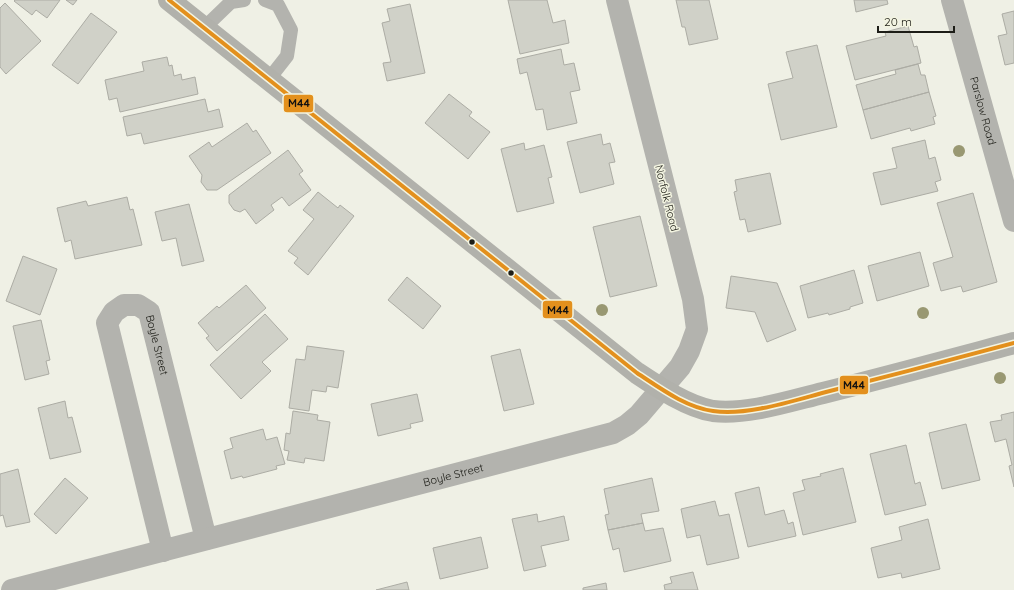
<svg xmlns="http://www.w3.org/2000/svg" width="1014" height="590" viewBox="0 0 1014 590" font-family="Quicksand,sans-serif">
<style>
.building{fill:#d0d1c8;stroke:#acaca4}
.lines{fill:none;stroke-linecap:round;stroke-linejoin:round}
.lane{stroke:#b3b3ae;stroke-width:14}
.street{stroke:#b3b3ae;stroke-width:22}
.secondary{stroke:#b1b1ab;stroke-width:22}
.bus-1-casing{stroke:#f3f4e1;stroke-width:7}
.bus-1{stroke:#e3901d;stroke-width:4}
.tree{fill:#999872}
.bus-dot{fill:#1d1d17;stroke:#f3f4e1;stroke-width:1.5}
.labels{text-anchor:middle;stroke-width:3;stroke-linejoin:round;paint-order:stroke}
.street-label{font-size:11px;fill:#1d1d17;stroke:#f3f4e1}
.line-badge{stroke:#f3f4e1;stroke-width:1.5}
.pale-badge-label{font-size:11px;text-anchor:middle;font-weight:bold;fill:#111}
</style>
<rect width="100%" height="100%" fill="#eff0e5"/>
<path class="building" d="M15 0H60L47 18 36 10 32 15 14 1Z
M66 0H77L73 5Z
M508 0H547L553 23 565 20 569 43 520 54Z
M676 0H709L718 39 689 45 685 27H682Z
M854 0H887L888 4 856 12Z
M5 3 41 41 6 74 0 67V8Z
M410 4 425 73 387 81 383 63 391 62 382 23 390 21 387 9Z
M1014 11V63L1005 65 998 36 1007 34 1002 14Z
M91 13 117 32 78 84 52 65Z
M908 26 914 47 917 46 921 63 855 80 846 46 886 36 885 32Z
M817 45 837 127 781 140 768 84 793 78 786 52Z
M561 49 564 65 574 63 580 90 570 92 577 123 547 130 543 109 536 110 527 72 520 74 517 59Z
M167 57 169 66 172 65 174 76 181 74 182 80 195 77 198 94 120 112 117 98 109 100 105 80 144 71 142 62Z
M918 64 921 75H925L929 92 863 110 856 85 896 74 895 70Z
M929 92 936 116 933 117 935 124 911 131 910 128 871 139 863 110Z
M449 94 472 112 469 116 490 132 468 159 425 123Z
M205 99 208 112 219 109 223 127 144 144 141 133 127 136 123 117Z
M247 123 253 132 256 130 271 153 217 190H207L201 182 202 175 189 156 209 142 212 147Z
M601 134 603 145 610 143 615 162 609 163 614 184 580 193 567 142Z
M925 140 929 159 935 157 941 180 935 182 938 191 881 205 873 173 897 168 892 148Z
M524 143 525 150 544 145 552 177 548 178 554 203 517 212 501 149Z
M288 150 303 171 299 174 311 190 289 206 282 197 271 205 274 210 256 224 245 209 240 212 234 210 229 203V195Z
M770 173 781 224 748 232 745 219 740 220 734 192 737 191 735 180Z
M318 192 338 208 340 205 354 216 308 275 294 263 298 258 288 251 314 219 303 210Z
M973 193 997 282 963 292 961 286 941 291 933 263 953 257 937 203Z
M127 197 130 210 133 209 142 245 75 259 71 240 65 242 57 208 86 201 88 206Z
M189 204 204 261 182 266 176 238 162 241 155 212Z
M640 216 657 286 610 297 593 227Z
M920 252 929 286 877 301 868 266Z
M23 256 57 269 40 315 6 301Z
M854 270 863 303 850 307V309L829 315 828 313 808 318 800 286Z
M731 276 777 283 796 330 767 342 755 312 726 308Z
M407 277 441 306 423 329 388 300Z
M246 285 266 308 217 351 206 338 209 336 198 323 217 306 219 308Z
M265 314 288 339 262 362 271 371 241 399 210 365Z
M41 320 50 360 46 361 49 374 25 380 13 326Z
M307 346 344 351 338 388 327 386 326 392 312 390 309 411 289 408 296 359 305 360Z
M520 349 534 404 504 411 491 356Z
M417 394 423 421 410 424 411 428 378 436 371 404Z
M65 401 68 418 72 417 81 452 50 459 38 408Z
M293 411 318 415 317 420 330 422 324 461 305 458 304 463 287 460 289 451 284 450 286 433 290 434Z
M1014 412V487L1009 466 1012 465 1006 439 995 442 990 422 1002 420 1001 415Z
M966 424 980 480 942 489 929 433Z
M263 429 266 440 277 437 285 464 276 466 277 469 243 478 242 476 231 479 224 451 233 448 230 438Z
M906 445 915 484 920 482 926 505 885 515 870 454Z
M843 468 856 522 803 535 793 493 805 490 802 480 821 476 820 474Z
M18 469 30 522 6 527 3 515 0 516V474Z
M65 478 88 498 56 534 34 514Z
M652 478 659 511 641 514 643 523 608 530 605 515 609 514 604 489Z
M759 487 765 515 784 510 788 524 793 522 796 536 748 547 735 493Z
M715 501 719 516 729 514 739 558 707 565 700 535 687 538 681 509Z
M537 514 538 522 564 516 569 540 541 546 546 566 524 571 512 519Z
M928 519 940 569 902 578 901 573 878 578 871 548 902 540 899 527Z
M643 523 645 531 663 528 671 561 624 572 619 548 613 550 608 530Z
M481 537 488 568 440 579 433 548Z
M693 572 698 590H665L664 585 672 583 670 577Z
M407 582 409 590H376Z
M606 583 607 590H583V588Z"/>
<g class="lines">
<path class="lane" d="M265 0 278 5 291 30 287 56 269 79
M204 28 231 2 244 0"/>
<g class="street">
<path id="s1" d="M952 0 1014 221"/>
<path id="s2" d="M163 551 107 323 114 312 124 305H138L149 312 206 539"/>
<path id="s3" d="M12 590 613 433 627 425 639 415 680 367 689 351 697 329 693 299 617 0"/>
</g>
<path class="secondary" d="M169 0 637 373C658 387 688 407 713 411 747 415 790 401 823 393 887 377 950 360 1014 343"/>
<g class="bus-1-casing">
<path id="bus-1" d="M169 0 637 373C660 388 685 407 713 411 747 416 792 401 826 392 889 376 951 360 1014 343"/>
</g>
<use href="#bus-1" class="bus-1"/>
</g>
<g class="tree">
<circle cx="959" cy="151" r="6"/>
<circle cx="602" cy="310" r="6"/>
<circle cx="923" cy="313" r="6"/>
<circle cx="1000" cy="378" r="6"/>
</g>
<g class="bus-dot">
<circle cx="472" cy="242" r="3.5"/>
<circle cx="511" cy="273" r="3.5"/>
</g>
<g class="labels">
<g class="street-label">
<text dy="4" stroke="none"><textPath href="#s1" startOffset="115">Parslow Road</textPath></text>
<text transform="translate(667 198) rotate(76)" y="4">Norfolk Road</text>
<text dy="4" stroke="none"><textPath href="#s2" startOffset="321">Boyle Street</textPath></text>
<text dy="4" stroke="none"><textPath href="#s3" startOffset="456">Boyle Street</textPath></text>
</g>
</g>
<g class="line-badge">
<rect x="283" y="94" width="31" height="19" rx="4" fill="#e3901d"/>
<rect x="542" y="300" width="31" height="19" rx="4" fill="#e3901d"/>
<rect x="839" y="375" width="30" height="20" rx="4" fill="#e3901d"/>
</g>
<g class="pale-badge-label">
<text x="299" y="107">M44</text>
<text x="558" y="314">M44</text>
<text x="854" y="389">M44</text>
</g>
<path d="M878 26v6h76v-6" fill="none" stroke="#1d1d17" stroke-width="2"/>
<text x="884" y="26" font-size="12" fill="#1d1d17" stroke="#f3f4e1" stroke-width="3" paint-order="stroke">20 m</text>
</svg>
